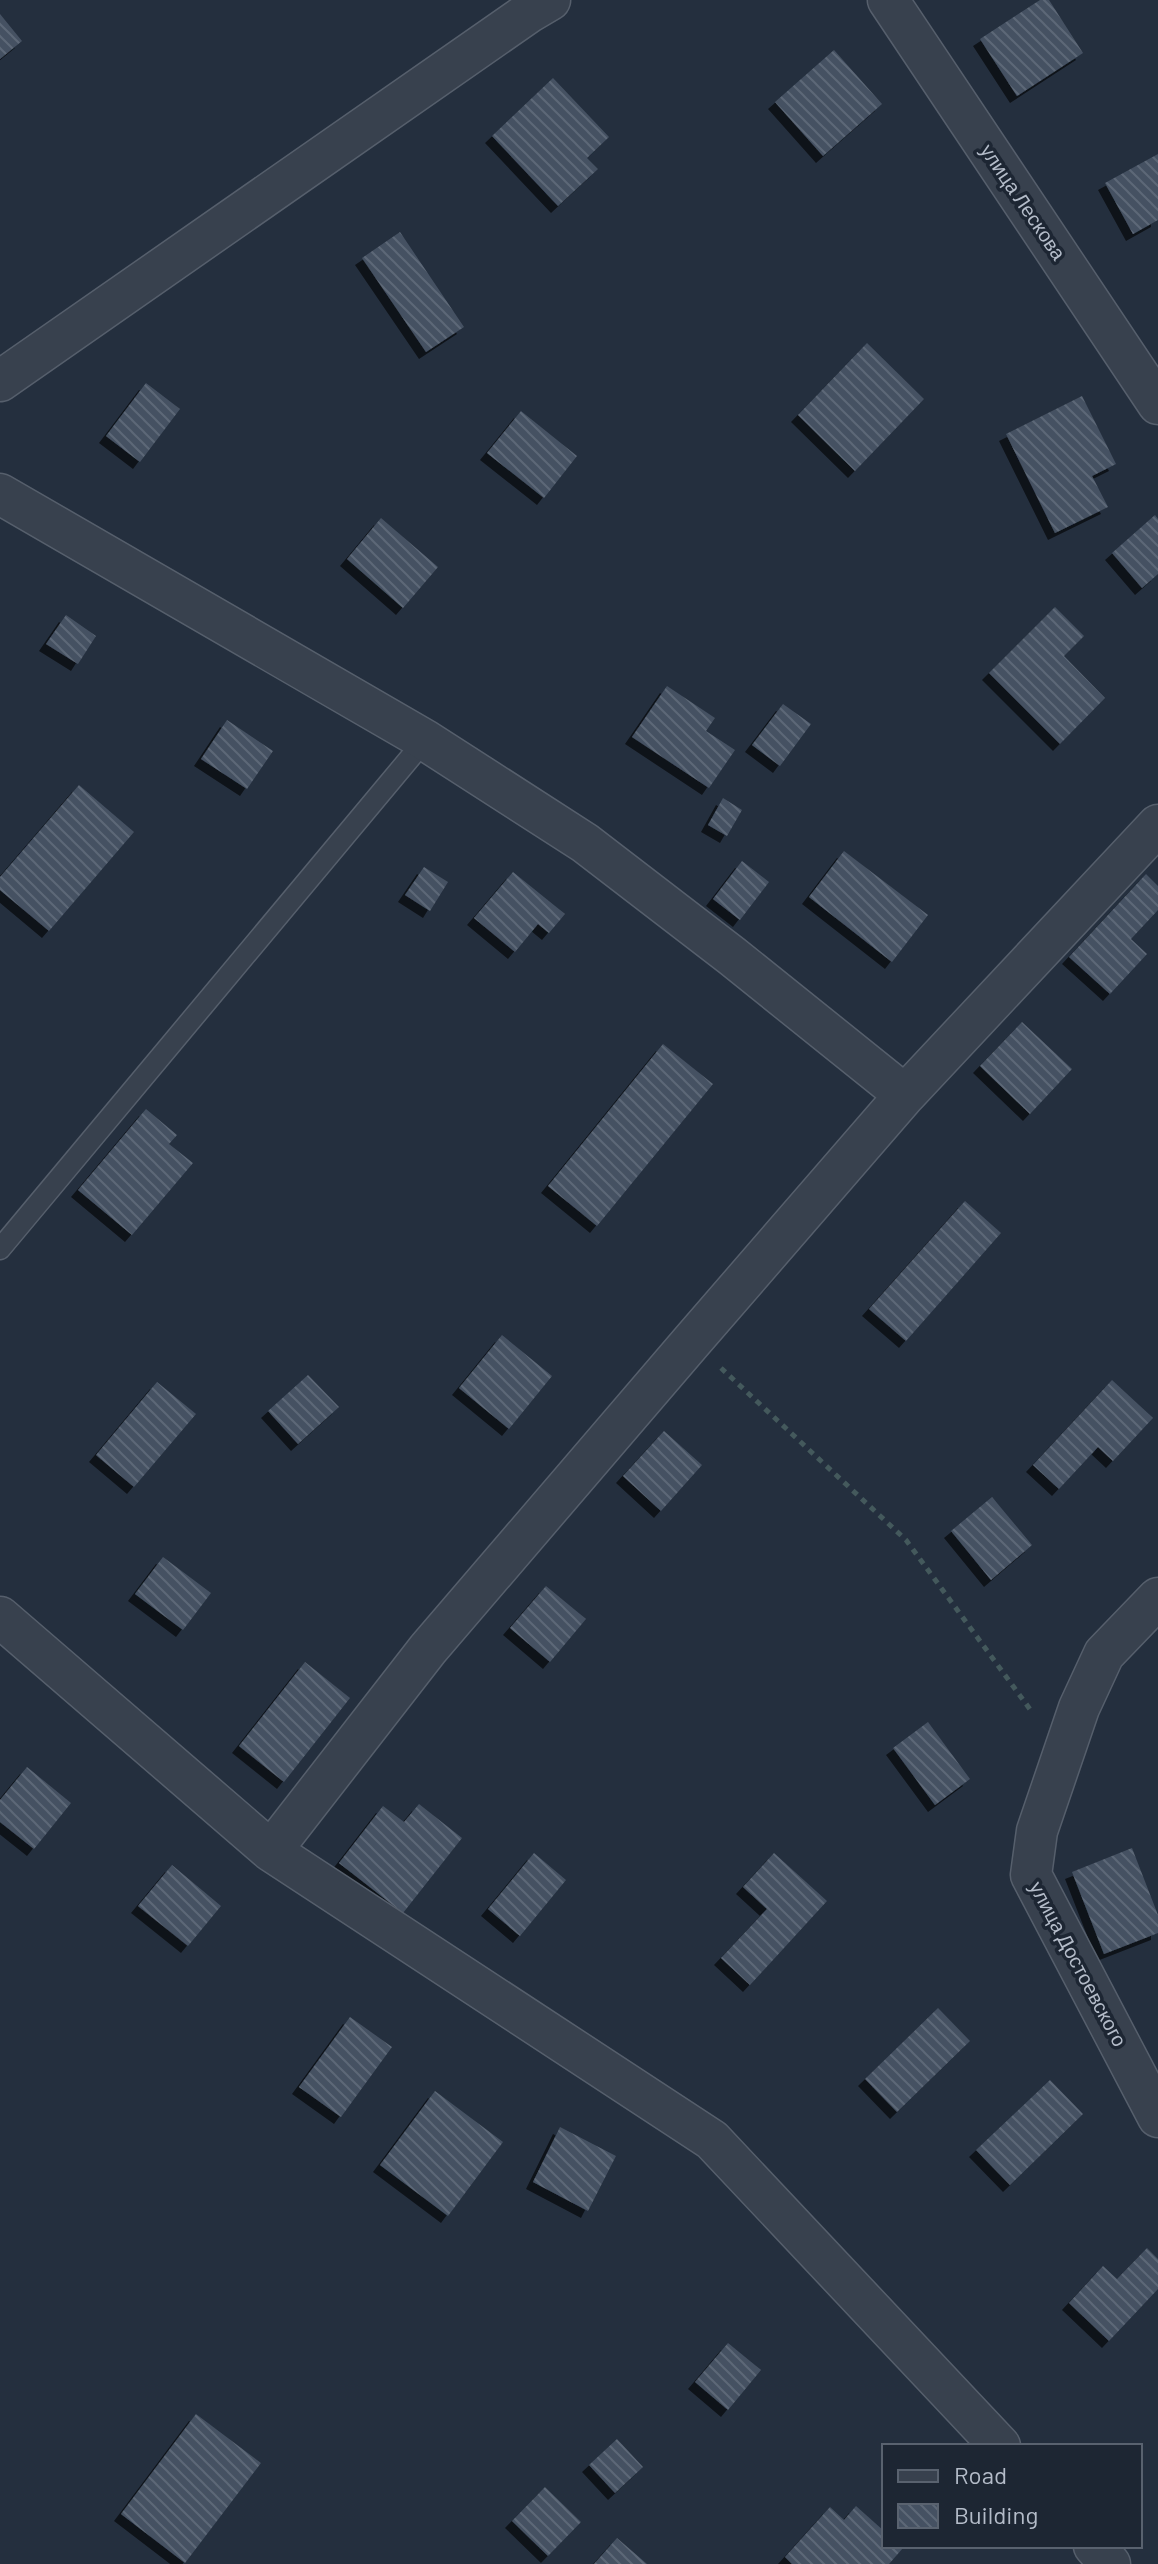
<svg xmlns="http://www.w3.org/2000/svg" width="1158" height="2564" viewBox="0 0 1158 2564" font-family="Barlow,sans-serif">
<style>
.building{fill:url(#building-back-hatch);filter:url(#shadow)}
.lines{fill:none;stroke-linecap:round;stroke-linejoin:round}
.lane-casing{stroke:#565f6c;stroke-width:23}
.street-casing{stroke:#565f6c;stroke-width:43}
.path{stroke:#44595c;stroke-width:5;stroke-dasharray:6 6;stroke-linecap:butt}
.lane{stroke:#38414e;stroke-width:20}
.street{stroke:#38414e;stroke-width:40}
.labels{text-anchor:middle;stroke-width:7;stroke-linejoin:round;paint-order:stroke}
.street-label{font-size:20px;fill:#b4bcc9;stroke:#1d2633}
</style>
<defs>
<pattern id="building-back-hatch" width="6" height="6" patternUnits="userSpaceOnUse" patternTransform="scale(2)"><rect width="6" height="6" fill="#455162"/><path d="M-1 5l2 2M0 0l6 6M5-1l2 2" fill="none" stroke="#5d6877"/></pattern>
<filter id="shadow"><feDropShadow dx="-7" dy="7" stdDeviation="0" flood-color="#0009"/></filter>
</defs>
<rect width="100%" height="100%" fill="#242f3e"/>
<path class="building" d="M1040 0H1049L1083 53 1017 96 980 39Z
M0 14 22 41 0 59Z
M834 50 882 104 823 156 775 102Z
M553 78 609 137 587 158 598 169 558 206 492 136Z
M1158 154V220L1133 234 1105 183Z
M400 232 464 327 426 352 362 258Z
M867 343 924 399 855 471 798 415Z
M146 383 180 409 140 462 106 436Z
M1082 396 1116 464 1092 476 1108 507 1055 533 1006 434Z
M521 411 577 456 544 498 487 453Z
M1155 515 1158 519V574L1142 588 1112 553Z
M381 518 438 567 403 608 347 559Z
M1055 607 1084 636 1064 656 1105 698 1060 744 989 673Z
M66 615 96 636 78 664 46 644Z
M667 686 715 718 706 731 735 750 709 788 632 737Z
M783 704 811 724 780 766 752 745Z
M227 720 273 751 247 789 201 759Z
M79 785 134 832 49 931 0 890V877Z
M723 798 742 810 727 836 708 825Z
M844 851 928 915 892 962 809 897Z
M742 861 769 882 740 920 713 899Z
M424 867 448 882 430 911 405 895Z
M513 872 565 914 549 933 538 924 515 952 474 918Z
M1146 874 1158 886V910L1131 939 1147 954 1110 994 1069 957Z
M1022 1022 1072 1069 1030 1114 980 1066Z
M663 1044 713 1084 597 1226 548 1186Z
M146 1109 177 1135 169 1144 193 1163 132 1235 78 1190Z
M965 1201 1001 1233 906 1341 869 1309Z
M502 1335 552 1376 509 1429 459 1388Z
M308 1375 339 1407 298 1444 268 1411Z
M1112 1380 1153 1418 1113 1461 1098 1447 1059 1489 1033 1465Z
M157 1382 196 1414 134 1487 96 1455Z
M664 1431 702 1465 661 1511 623 1476Z
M992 1497 1032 1545 991 1580 951 1531Z
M163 1557 211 1593 183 1630 135 1594Z
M546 1586 586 1619 550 1662 510 1628Z
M305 1662 350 1698 284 1782 239 1746Z
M928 1722 970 1779 935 1805 893 1748Z
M27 1767 71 1803 34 1849 0 1822V1800Z
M419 1804 462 1838 403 1913 339 1863 383 1806 404 1822Z
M1132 1848 1158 1915V1933L1104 1954 1072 1872Z
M534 1853 566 1880 520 1936 488 1909Z
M774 1853 827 1901 750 1985 721 1958 767 1909 743 1887Z
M172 1865 221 1906 188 1946 138 1906Z
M938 2008 970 2041 897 2112 865 2079Z
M350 2017 392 2047 341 2117 299 2087Z
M1050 2080 1083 2114 1010 2185 976 2150Z
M435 2091 503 2142 448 2216 380 2165Z
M560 2127 616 2156 588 2211 533 2182Z
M1147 2248 1158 2259V2289L1109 2341 1069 2303 1103 2266 1117 2279Z
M728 2343 761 2370 728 2410 695 2382Z
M196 2414 261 2463 185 2563 121 2514Z
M617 2439 643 2467 615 2493 589 2465Z
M545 2487 581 2522 548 2556 512 2521Z
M856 2506 884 2531V2546L903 2548 889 2564H792L785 2557 830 2507 844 2520Z
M617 2538 647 2564H594Z"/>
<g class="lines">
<g class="lane-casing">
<path id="lane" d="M0 1249 425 740"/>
</g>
<g class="street-casing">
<path id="street" d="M888 0 1158 404
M0 381 528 13 550 0
M0 494 425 740 585 843 732 956 905 1095
M1158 1598 1104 1654 1079 1708 1037 1831 1031 1875 1158 2117
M0 1617 271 1851 428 1649 692 1341 905 1095 1158 825
M271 1851 712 2140 1000 2446
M1094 2546 1110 2564"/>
</g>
<path class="path" d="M721 1368 906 1540 1032 1712"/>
<use href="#lane" class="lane"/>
<use href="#street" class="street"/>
</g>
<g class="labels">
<g class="street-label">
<text transform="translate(1023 202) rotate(56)" y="7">улица Лескова</text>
<text transform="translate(1078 1964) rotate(62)" y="7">улица Достоевского</text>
</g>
</g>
<rect x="882" y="2444" width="260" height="104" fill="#1d2633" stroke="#59626f" stroke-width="2"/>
<rect x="898" y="2470" width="40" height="12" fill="#38414e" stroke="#59626f" stroke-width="2"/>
<text x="954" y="2484" font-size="24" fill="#b4bcc9">Road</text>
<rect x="898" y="2504" width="40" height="24" fill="url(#building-back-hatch)" stroke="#59626f" stroke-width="2"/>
<text x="954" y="2524" font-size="24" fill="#b4bcc9">Building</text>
</svg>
